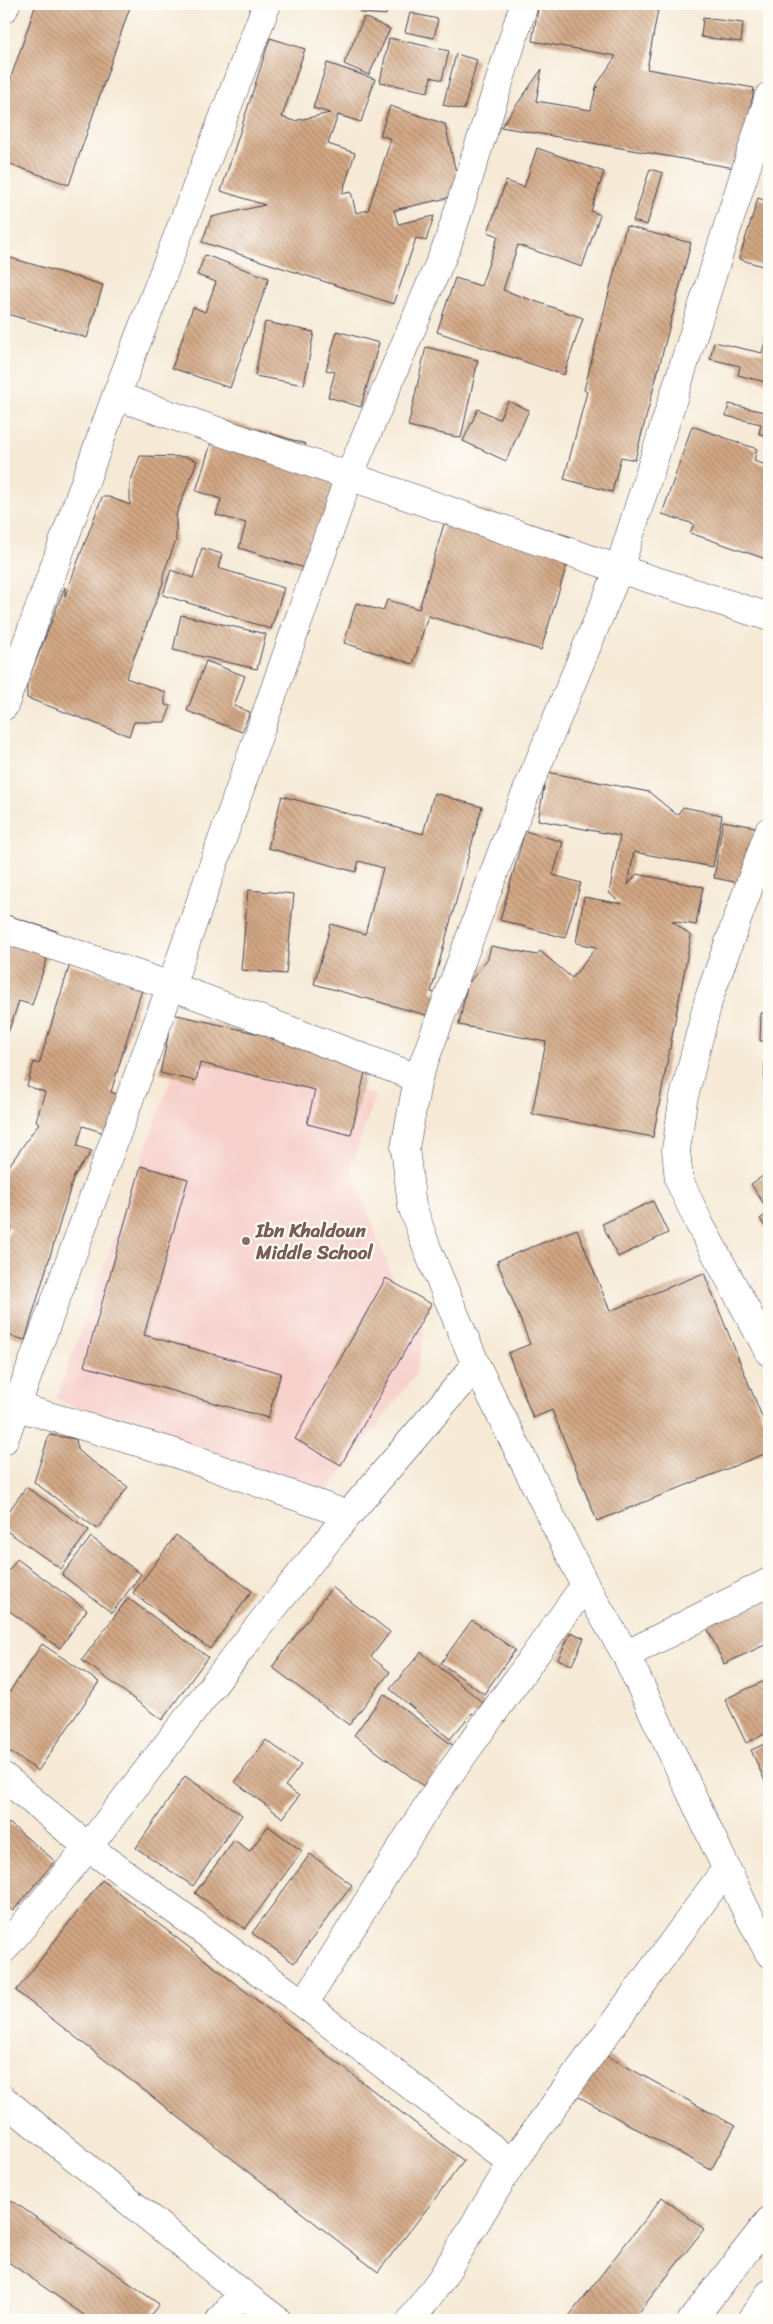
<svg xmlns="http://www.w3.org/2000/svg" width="773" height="2324" viewBox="0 0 773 2324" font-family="Sriracha,sans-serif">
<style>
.built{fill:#f7d0cc}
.building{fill:url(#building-back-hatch)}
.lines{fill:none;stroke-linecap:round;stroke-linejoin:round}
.minor-casing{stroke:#424052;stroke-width:29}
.minor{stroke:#fff;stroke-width:28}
.education-dot{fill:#8d6e63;stroke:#fdfcf7;stroke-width:2}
.labels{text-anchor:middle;stroke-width:4.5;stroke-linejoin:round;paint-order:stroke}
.education-label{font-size:19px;font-weight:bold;fill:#785e54;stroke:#fdfcf7;text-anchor:start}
</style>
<defs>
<pattern id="building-back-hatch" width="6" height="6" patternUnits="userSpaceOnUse" patternTransform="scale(1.25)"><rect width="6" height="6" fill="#d2a784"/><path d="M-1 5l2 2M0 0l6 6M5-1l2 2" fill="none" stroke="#aa886d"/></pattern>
</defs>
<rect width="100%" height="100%" fill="#fdfcf7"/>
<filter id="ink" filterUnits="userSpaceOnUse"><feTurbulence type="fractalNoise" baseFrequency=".02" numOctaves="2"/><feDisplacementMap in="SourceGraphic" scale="10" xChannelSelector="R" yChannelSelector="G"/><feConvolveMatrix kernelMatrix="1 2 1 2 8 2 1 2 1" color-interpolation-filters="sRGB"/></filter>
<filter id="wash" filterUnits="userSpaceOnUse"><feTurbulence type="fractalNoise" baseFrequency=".0096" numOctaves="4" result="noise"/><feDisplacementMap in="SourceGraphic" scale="20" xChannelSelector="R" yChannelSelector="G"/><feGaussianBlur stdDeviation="1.12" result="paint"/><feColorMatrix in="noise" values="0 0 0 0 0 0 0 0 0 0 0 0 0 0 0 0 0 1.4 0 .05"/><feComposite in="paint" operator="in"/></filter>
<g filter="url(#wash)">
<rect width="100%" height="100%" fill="#f6e9d5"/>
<path class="built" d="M189 1028 375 1095 351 1167 406 1314 425 1329 416 1374 327 1492 56 1400Z"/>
<g id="blocks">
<path class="building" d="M36 4H131L69 185 4 162V98Z
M361 4H387L386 15 360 13Z
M539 4H659L647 69 754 88 740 169 501 127 542 69 536 101 591 110 596 87H598L596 86 616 56 532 41Z
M410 13 438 19 434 38 405 32Z
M364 17 390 29 369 75 344 64Z
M703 18 743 23 741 42 701 37Z
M270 38 305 49 282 117 294 121 330 113 313 108 327 63 375 79 361 122 338 115 328 144 355 153 342 194 351 192 356 213 368 210 391 139 380 135 390 106 445 124 461 195 394 210 398 224 434 216 426 241 416 238 394 304 202 242 211 217 265 205 221 191Z
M389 38 449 51 442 80 431 77 428 92 380 82Z
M456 54 477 60 464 110 443 105Z
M537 148 604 172 591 211 600 215 582 267 518 245 503 290 583 318 564 375 437 332 455 278 481 286 498 236 488 232 506 181 524 187Z
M650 169 663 173 647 225 633 221Z
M758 198 769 202V268L739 259Z
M626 226 691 243 635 460 621 457 612 492 564 479 587 392 584 390Z
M205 255 269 278 230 388 172 368 193 307 205 312 216 282 197 275Z
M4 256 103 285 87 338 4 313Z
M265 322 314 332 304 385 255 376Z
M769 325V383L738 375 740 366 710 359 714 342 762 353Z
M337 331 379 343 361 407 328 397 335 372 326 370Z
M426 347 478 360 461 438 408 426Z
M508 401 529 410 506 461 463 441 478 409 499 419Z
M729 404 769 413V436L759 434 761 424 726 416Z
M219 418 306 444 302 456 345 469 314 571 239 548 246 523 216 515 221 499 196 491Z
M692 426 757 449 754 461 769 466V560L690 533 694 524 662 514Z
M140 456 187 457 197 461 176 515V540L163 575V583L126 678 165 692V705L171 706 165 722H134L129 736 27 698V683L65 587V596L102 497H109L130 505V483Z
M451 500 575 538 541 650 428 616 413 664 344 643 356 603 383 611 387 600 419 609Z
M202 548 222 554 218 568 284 588 271 629 163 595 171 570 193 578Z
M181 615 266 634 257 669 173 650Z
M206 661 245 676 234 706 250 712 242 732 187 711Z
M547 772 649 792 677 815 683 807 722 815 713 867 634 852 628 885 637 874 703 887 696 925 672 921 691 936 653 1137 532 1114 546 1042 459 1025 467 985 488 958 491 946 537 955 540 951 572 978 597 947 576 943 584 897 622 904 609 893 620 836 538 820Z
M434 793 482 807 431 992 444 995 437 1018 314 984 331 924 365 934 383 868 359 861 356 872 268 848 282 796 423 834Z
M723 821 755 827 745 884 714 878Z
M525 831 563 842 553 875 581 883 565 938 500 920Z
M248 890 294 894 286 974 241 970Z
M4 914 56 931 32 1005 19 1001 8 1033 4 1032Z
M70 964 143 986 111 1092 125 1097 113 1136 83 1126 77 1146 92 1151 74 1176 25 1340 4 1334V1241L12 1228 4 1226V1173L39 1123 36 1121 45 1092 27 1086 34 1062 39 1064Z
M761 1013H769V1105H764L765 1041H760Z
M173 1014 368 1059 351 1135 307 1124 315 1090 200 1063 196 1081 160 1073Z
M141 1166 188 1179 144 1335 281 1373 268 1418 84 1366Z
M769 1172V1212L751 1184Z
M653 1201 668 1233 618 1257 602 1224Z
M769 1212V1233L760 1219Z
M577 1229 610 1311 704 1273 769 1434V1452L597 1521 552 1410 533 1418 508 1353 530 1344 497 1261Z
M386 1278 431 1304 341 1465 295 1439Z
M49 1435 76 1439 78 1451 128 1487 97 1529 34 1482Z
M26 1487 89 1530 61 1569 4 1529V1518Z
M176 1535 252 1591 210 1649 133 1593Z
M91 1537 141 1574 112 1613 62 1575Z
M17 1559 87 1610 60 1648 4 1607V1577Z
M769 1581V1643L724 1664 706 1625Z
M332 1587 390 1632 371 1657 390 1672 349 1725 272 1667Z
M128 1598 208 1657 162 1720 82 1660Z
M472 1620 515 1650 484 1694 441 1663Z
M571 1632 584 1638 572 1665 558 1659Z
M42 1644 99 1682 38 1771 4 1748V1700Z
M421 1652 488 1707 479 1718 472 1713 450 1739 390 1689Z
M769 1679V1732L746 1743 725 1699Z
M384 1694 455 1747 425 1787 354 1735Z
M266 1740 301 1765 285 1786 299 1796 283 1818 235 1782Z
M769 1742V1790L751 1750Z
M185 1776 242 1815 193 1886 136 1848Z
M9 1823 55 1861 13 1911 4 1903V1830Z
M268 1826 302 1851 245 1929 195 1893 234 1840 250 1851Z
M310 1854 352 1885 294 1963 252 1933Z
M102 1880 464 2161 378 2272 16 1991Z
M596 2050 735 2126 711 2170 572 2093Z
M4 2195 159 2304 147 2320H91L4 2259Z
M662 2197 704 2229 633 2320H566Z"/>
</g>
</g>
<g filter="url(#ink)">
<use href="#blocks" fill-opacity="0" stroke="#424052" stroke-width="1"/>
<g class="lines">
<g class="minor-casing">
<path id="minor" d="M4 9 6 4
M769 96 619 569 504 846 418 1078 405 1148 412 1206 428 1251 476 1365 585 1585 626 1655 744 1906 769 1953
M116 396 619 569 769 617
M4 706 116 396 267 4
M769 831 709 998 683 1101 676 1150 679 1180 699 1223 769 1352
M4 929 171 986 418 1078
M4 1403 172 1452 348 1515
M4 1440 171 986 349 476 448 243 524 4
M626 1655 769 1582
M4 1777 88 1847 304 2004 512 2163 726 1869
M4 1949 88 1847 261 1623 348 1515 476 1365
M304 2004 433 1797 585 1585
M4 2100 242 2293 220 2320
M242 2293 277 2320
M411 2320 442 2278 512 2163
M692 2320 769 2221
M751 2320 769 2294"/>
</g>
<use href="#minor" class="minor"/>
</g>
</g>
<circle class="education-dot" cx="246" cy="1241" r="5"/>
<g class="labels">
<g class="education-label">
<text x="256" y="1237">Ibn Khaldoun<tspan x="256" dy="22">Middle School</tspan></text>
</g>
</g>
<rect width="773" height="2324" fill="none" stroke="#fdfcf7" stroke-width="20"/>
</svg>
